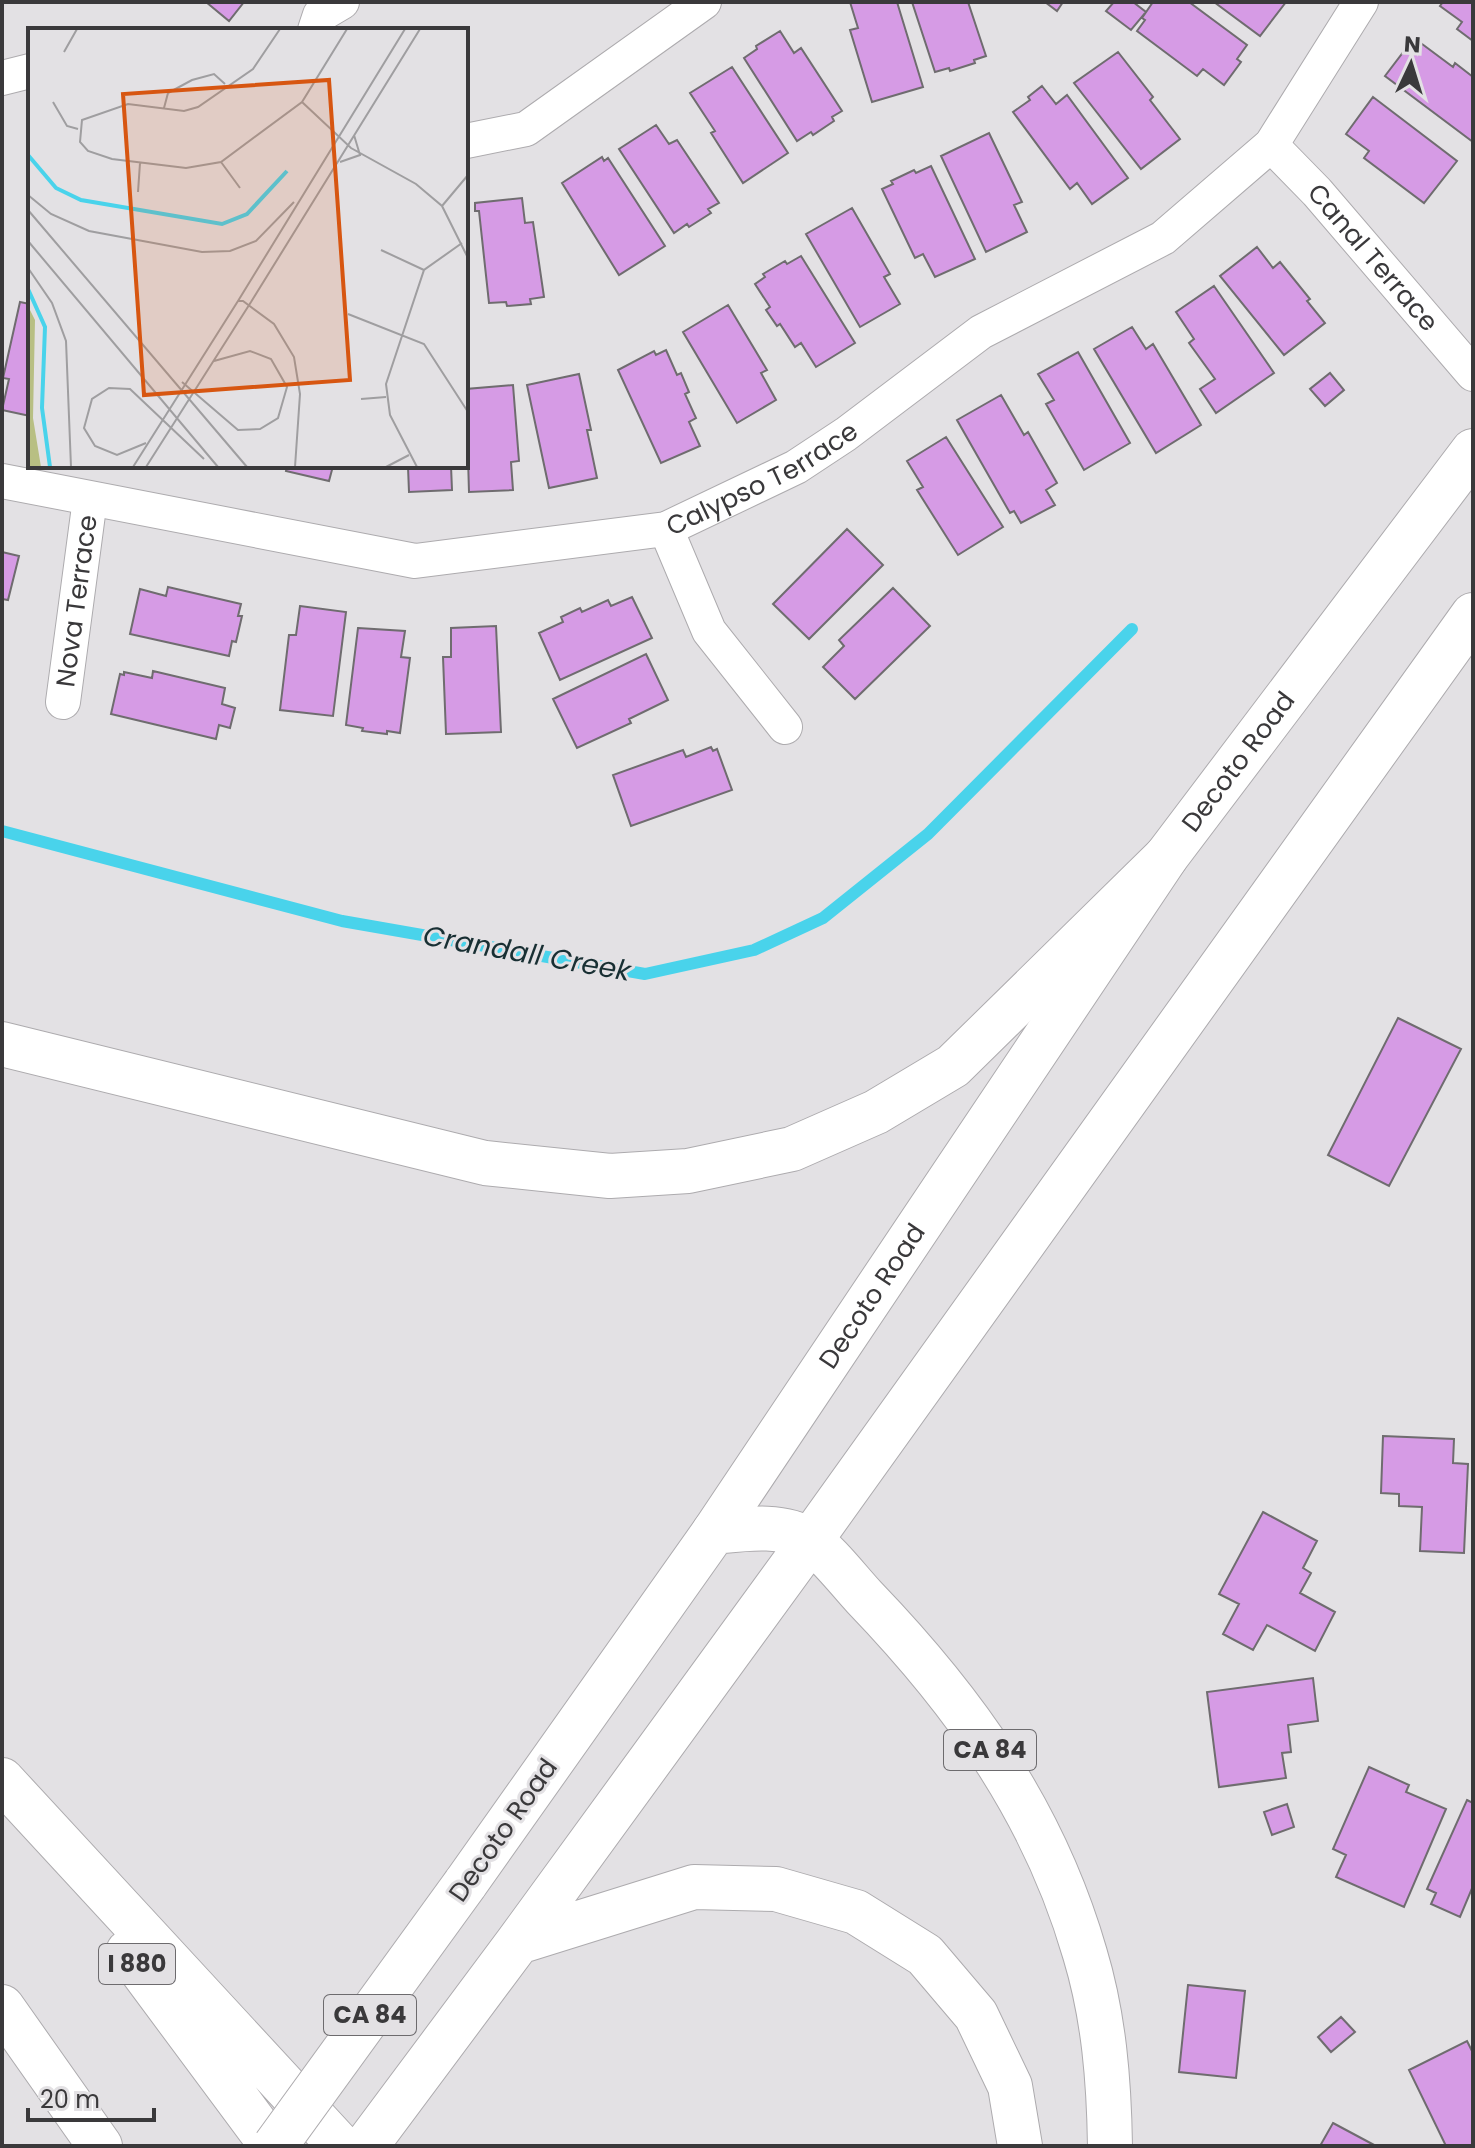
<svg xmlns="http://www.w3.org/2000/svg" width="1475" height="2148" viewBox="0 0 1475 2148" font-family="Poppins,sans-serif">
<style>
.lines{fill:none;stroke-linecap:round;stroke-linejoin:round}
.stream{stroke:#49d3eb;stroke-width:12}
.building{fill:#d69be5;stroke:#6f6c6f;stroke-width:2}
.street-casing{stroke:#adabae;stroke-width:36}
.primary-casing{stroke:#adabae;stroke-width:46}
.highway-casing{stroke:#adabae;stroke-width:46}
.street{stroke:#fff;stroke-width:34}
.primary{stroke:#fff;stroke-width:44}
.highway{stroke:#fff;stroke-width:44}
.highway-bridge-casing{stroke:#adabae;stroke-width:46;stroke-linecap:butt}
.highway-bridge{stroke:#fff;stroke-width:44}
.labels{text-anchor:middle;stroke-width:6;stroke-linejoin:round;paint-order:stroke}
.shield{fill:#e3e1e4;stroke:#6d6b6e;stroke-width:2}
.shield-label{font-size:24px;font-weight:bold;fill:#3a393b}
.street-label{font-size:26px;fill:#3a393b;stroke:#e3e1e4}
.water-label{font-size:28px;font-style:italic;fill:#182f33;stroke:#e3e1e4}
.inset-river{fill:none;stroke:#49d3eb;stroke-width:4}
.inset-road{fill:none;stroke:#9f9ea0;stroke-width:2}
.view{fill:#d75611;fill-opacity:0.15;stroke:#d75611;stroke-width:4}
.inset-edge{fill:none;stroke:#3a393b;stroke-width:4}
</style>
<rect width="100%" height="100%" fill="#e3e1e4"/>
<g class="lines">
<path class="stream" d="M2 831 342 921 645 974 754 950 823 918 928 834 1132 629"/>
</g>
<path class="building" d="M206 2H244L229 21Z
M850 2H897L923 87 872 102 850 30 858 28Z
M912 2H968L986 56 974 60 975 63 950 71 949 68 935 72Z
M1045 2H1063L1057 11Z
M1114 2H1133L1146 12 1131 30 1106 11Z
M1153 2H1189L1247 45 1237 59 1241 62 1224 85 1203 69 1197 76 1137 31 1145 20 1142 18Z
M1214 2H1286L1260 36Z
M1443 2H1473V41L1457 29 1462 22 1440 6Z
M780 31 794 53 801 48 842 111 832 117 834 121 813 135 811 132 797 141 744 58 757 49 756 46Z
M1414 38 1453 67 1455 63 1473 77V142L1385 76Z
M1118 52 1153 97 1150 100 1180 139 1141 169 1074 83Z
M732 67 788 153 743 183 711 133 715 131 690 93Z
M1042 86 1056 104 1067 95 1128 178 1092 204 1077 183 1070 189 1013 112 1030 100 1028 97Z
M1373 97 1457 161 1424 203 1364 158 1369 151 1346 134Z
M656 125 669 144 677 140 719 203 708 209 711 213 689 227 687 224 674 233 619 149Z
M989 133 1022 202 1014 205 1027 232 986 252 941 156Z
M602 157 604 161 608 158 665 246 619 275 562 183Z
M931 166 975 259 935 277 923 254 915 258 882 189 893 184 891 181 914 170 916 173Z
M522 198 525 223 533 222 544 297 530 299 531 304 507 306 506 302 489 303 479 211H475V203Z
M852 208 890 274 884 277 900 304 860 327 806 234Z
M1257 247 1273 268 1280 262 1310 299 1307 301 1325 323 1284 355 1220 276Z
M801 256 855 343 816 367 801 343 795 347 780 324 777 326 766 310 770 307 755 284 765 277 763 274 785 261 787 264Z
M1214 286 1274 373 1216 413 1200 389 1215 379 1189 343 1194 339 1176 312Z
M20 302 30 304V416L2 410 9 379 3 378Z
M728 305 767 370 761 373 776 400 737 423 683 332Z
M1132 327 1146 349 1153 344 1201 425 1156 453 1094 349Z
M666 350 677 375 681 373 689 392 685 394 696 418 689 422 700 446 661 463 618 370 654 351 656 355Z
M1078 352 1130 443 1084 470 1046 404 1054 400 1038 374Z
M1330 373 1344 390 1325 406 1310 389Z
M579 374 591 430H587L597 478 549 488 527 385Z
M513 385 519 461 511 462 513 490 469 492 466 389Z
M1001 395 1024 435 1028 432 1057 483 1046 490 1055 505 1021 523 1014 511 1010 513 957 420Z
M946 437 1003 527 958 555 917 490 923 487 907 461Z
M287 466H333L329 481 286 471Z
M396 466H451L452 490 409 492 408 467Z
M847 529 883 565 809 639 773 604Z
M2 552 19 556 8 600 2 599Z
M168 587 241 604 238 616H242L236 642 232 641 229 656 130 634 140 589 166 596Z
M893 588 930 626 855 699 823 667 844 646 839 640Z
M632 597 652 638 560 680 539 633 563 622 561 617 580 608 582 612 608 600 611 606Z
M300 606 346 612 333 716 280 710 289 635H296Z
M496 626 501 732 446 734 443 657H451V628Z
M358 628 405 631 401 657 410 658 400 733 387 731V734L362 731 363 728 346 725Z
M646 654 668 700 629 719 631 723 577 748 553 699Z
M153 671 225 688 222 704 235 708 230 728 219 725 216 739 111 714 120 674 124 675V672L152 678Z
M711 747 713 751 717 749 732 790 631 826 613 775 683 750 686 757Z
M1398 1018 1461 1049 1389 1186 1328 1155Z
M1383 1436 1454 1439 1453 1463 1468 1464 1464 1553 1420 1551 1422 1507 1399 1506V1494L1381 1493Z
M1263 1512 1317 1541 1303 1568 1311 1573 1300 1593 1335 1612 1315 1651 1267 1625 1253 1650 1223 1634 1239 1604 1219 1594Z
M1313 1678 1318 1721 1288 1725 1291 1752 1282 1753 1286 1778 1219 1787 1207 1692Z
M1369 1767 1409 1785 1406 1792 1446 1809 1404 1907 1336 1877 1346 1855 1333 1849Z
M1467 1800 1473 1803V1886L1460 1917 1431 1904 1436 1893 1427 1889Z
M1287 1804 1294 1827 1272 1835 1264 1812Z
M1188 1985 1245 1991 1236 2078 1179 2072Z
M1341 2017 1355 2032 1331 2052 1318 2037Z
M1467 2041 1473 2053V2146H1446L1409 2070Z
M1333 2123 1376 2146H1320Z"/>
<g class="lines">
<g class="street-casing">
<g id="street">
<path d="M315 30 320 15 342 2"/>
<path d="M2 78 30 71"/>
<path d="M466 141 526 129 704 2"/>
<path id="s1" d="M1271 145 1317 192 1473 374"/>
<path id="s2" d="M2 481 415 561 666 529 796 467 846 434 981 332 1163 238 1271 145 1361 2"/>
<path d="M666 529 709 631 785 727"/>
<path id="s3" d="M63 702 90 499"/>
</g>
</g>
<g class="primary-casing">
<g id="primary">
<path id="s4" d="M714 1532 1166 857 1473 451"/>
<path d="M810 1541 1473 615"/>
</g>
</g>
<g class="highway-casing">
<path id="highway" d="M2 1044 485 1163 610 1176 688 1171 792 1149 876 1112 953 1066 1166 857
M2 1780 340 2146
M465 1884 714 1532C744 1529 782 1523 809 1540 826 1551 850 1582 864 1597 965 1702 1044 1812 1085 1954 1104 2017 1109 2081 1110 2146
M518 1942 694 1887 776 1889 856 1912 925 1955 976 2015 1010 2086 1020 2146
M128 1952 272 2146
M2 2007 100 2146
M366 2146 518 1942 810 1541"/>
</g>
<use href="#street" class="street"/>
<use href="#primary" class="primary"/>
<use href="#highway" class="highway"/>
<g class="highway-bridge-casing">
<path id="highway-bridge" d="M275 2146 465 1884"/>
</g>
<use href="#highway-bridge" class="highway-bridge"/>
</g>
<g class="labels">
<g class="shield">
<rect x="944" y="1730" width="92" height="40" rx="6"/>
<rect x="99" y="1944" width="76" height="40" rx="6"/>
<rect x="324" y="1995" width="92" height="40" rx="6"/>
</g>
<g class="shield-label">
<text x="990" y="1758">CA 84</text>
<text x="137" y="1972">I 880</text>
<text x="370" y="2023">CA 84</text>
</g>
<g class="street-label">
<text dy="9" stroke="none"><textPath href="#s1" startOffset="152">Canal Terrace</textPath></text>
<text dy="9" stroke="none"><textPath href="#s2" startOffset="782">Calypso Terrace</textPath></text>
<text dy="9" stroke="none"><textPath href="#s3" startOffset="102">Nova Terrace</textPath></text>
<text dy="9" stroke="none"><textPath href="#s4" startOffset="932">Decoto Road</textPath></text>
<text dy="9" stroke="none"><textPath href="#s4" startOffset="284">Decoto Road</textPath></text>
<text transform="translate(503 1830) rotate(-55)" y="9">Decoto Road</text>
</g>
<g class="water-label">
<text transform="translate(527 953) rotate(10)" y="10">Crandall Creek</text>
</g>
</g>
<g transform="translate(28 28)">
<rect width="440" height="440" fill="#e3e1e4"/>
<path d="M0 278 7 292 5 390 13 439H0Z" fill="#b8bf83"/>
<path class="inset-river" d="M0 127 28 160 53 172 194 196 219 186 259 143M0 261 17 299 14 380 22 439"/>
<path class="inset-road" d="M252 1 225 41 170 79 156 83 100 76 54 92 52 114 60 123 84 131 158 140 193 134 274 74 319 1M36 24 49 1M25 74 39 98 50 101M274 74 323 120 388 156 414 178 440 230M136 80 140 65 164 52 186 46 197 56M193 134 212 160M312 134 332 127 326 107M110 164 112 135M0 167 23 186 61 203 174 224 202 223 228 213 266 174M414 178 440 147M0 182 219 439M0 213 190 439M353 222 396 242M0 240 24 275 38 313 43 439M210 273 377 1M223 274 392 1M320 286 396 316 440 384M154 354 210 402 232 401 250 390 259 359 243 331 222 323 186 333M333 371 358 369M118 415 89 427 67 418 56 400 64 371 81 360 102 361 176 431M105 439 210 273H215L246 296 266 329 272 366 267 439M118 439 223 274M358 439 381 427M389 439 362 387 358 356 396 242 434 215"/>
<path class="view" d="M301 52 322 352 116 367 95 66Z"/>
<rect width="440" height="440" class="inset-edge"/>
</g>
<rect width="1475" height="2148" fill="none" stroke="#3a393b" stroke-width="8"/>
<g transform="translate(1411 64) rotate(4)" stroke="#e3e1e4" stroke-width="6" paint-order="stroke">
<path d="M0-6L14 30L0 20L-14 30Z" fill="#3a393b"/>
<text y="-12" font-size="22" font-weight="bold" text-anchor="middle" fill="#3a393b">N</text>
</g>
<path d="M28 2108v12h126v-12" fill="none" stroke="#3a393b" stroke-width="4"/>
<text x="40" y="2108" font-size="24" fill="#3a393b" stroke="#e3e1e4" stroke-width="6" paint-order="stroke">20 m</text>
</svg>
